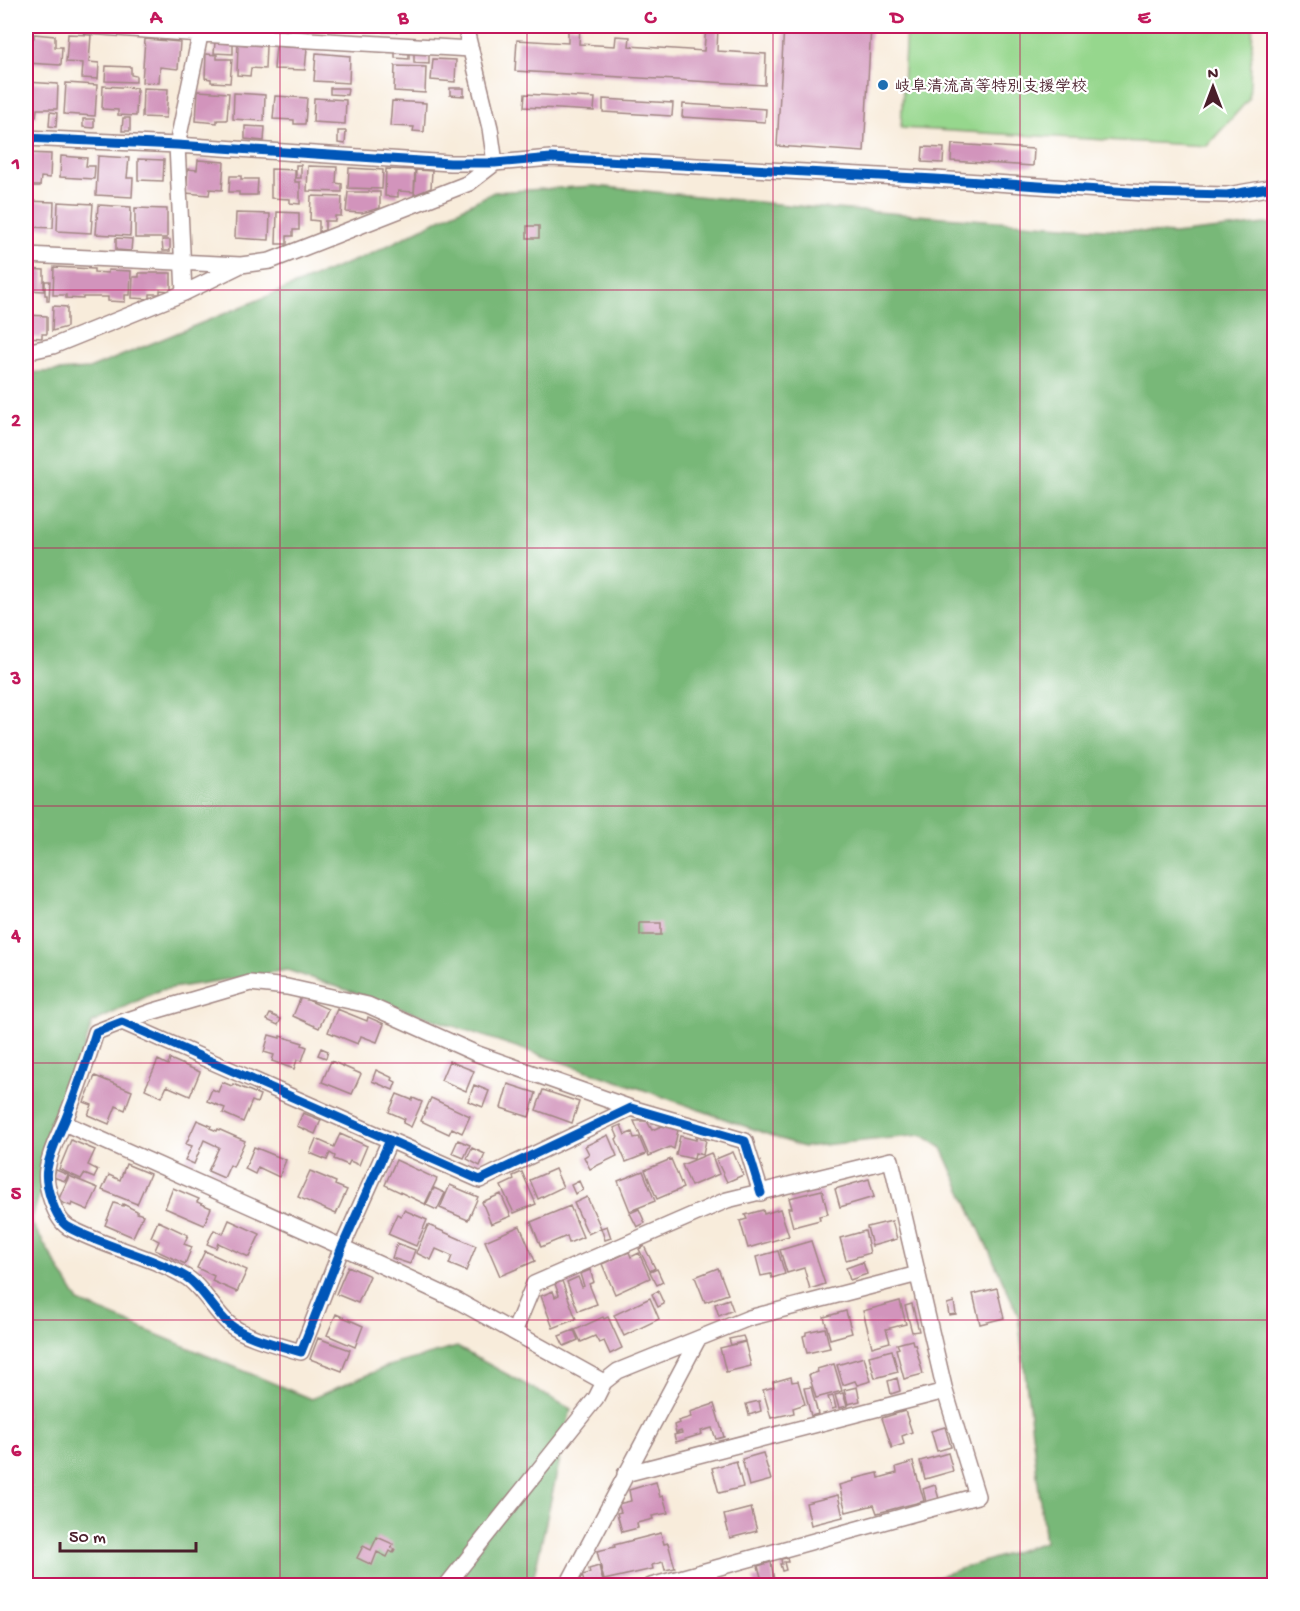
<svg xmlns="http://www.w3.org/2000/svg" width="1300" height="1611" viewBox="0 0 1300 1611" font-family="'Gochi Hand','Klee One',sans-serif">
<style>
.green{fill:#96d78d;stroke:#707b5c;stroke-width:1.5}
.forest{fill:#78b878;stroke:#616c52;stroke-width:1.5}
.building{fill:#d294bc}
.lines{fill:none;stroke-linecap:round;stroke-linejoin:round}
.street-casing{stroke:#a18683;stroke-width:18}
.street{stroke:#fff;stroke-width:15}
.cycleway-casing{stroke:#fff;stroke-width:13}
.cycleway{stroke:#0057b8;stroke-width:9}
.grid{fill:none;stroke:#c2185b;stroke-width:1.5;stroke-opacity:0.55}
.poi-dot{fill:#1f6fb2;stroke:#fff;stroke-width:2}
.labels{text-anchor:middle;stroke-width:4.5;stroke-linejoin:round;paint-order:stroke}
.poi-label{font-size:16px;font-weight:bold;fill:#4a1f2b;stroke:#fff;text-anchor:start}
.neatline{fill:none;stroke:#c2185b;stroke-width:2}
.grid-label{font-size:20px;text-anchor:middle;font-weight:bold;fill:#c2185b}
</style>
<rect width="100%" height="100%" fill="#fff"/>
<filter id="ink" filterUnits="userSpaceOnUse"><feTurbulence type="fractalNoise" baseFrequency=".0167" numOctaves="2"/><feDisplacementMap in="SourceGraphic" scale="12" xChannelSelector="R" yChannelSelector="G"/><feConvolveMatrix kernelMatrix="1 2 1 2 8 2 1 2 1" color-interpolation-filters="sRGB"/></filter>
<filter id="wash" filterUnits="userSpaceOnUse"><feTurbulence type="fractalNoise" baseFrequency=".008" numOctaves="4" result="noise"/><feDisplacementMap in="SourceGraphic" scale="24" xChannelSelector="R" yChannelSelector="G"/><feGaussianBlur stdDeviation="1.35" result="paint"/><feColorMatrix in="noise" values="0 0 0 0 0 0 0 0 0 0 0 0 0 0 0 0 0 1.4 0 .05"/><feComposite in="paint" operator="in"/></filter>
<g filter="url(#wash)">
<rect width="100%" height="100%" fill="#f8ecdb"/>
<path class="green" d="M906 26H1253L1249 99 1207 146 901 128Z"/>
<path class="forest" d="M594 186 808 207 1173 234 1274 223V1585H910L1045 1542 1018 1314 942 1148 922 1135 803 1147 644 1090 287 970 160 990 92 1023 31 1222 79 1302 311 1399 388 1366 457 1347 571 1409 532 1585 26 1586V373L89 369 373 253 494 192Z"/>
<g id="blocks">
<path class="building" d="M383 26H398V32H383Z
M568 26H580L579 44 615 46 616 36 630 37 629 46 704 51 706 26H718L717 51 766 54 765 85 515 71 517 40 568 43Z
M784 26H871L864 152 777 146Z
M34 34 55 36V47H62L61 65 26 63 27 37 34 38Z
M68 34 91 35 89 62 99 63 98 79 82 78 83 63 66 62Z
M145 39 180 42 178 69 160 67 159 83 142 82Z
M215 42H233V54L214 53Z
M238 44 266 46 265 69 251 68 250 76 237 75Z
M276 46 307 48 305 70 274 69Z
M395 52 409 53V59L395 58Z
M414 52H429V64L414 63Z
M316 53 350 56 349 83 314 81Z
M206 54 217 55V59H232L230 83 211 82V79L205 78Z
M433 59 456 60 455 82 431 80Z
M106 66 131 67V75L136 76V82L105 81Z
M395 66 426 67 425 93 394 91Z
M26 82 58 84 57 109H37L36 117H26Z
M66 83 97 85 95 116 64 114Z
M103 86 137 88 136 116 118 115V110L102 109Z
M143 88 168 89 166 118 142 117Z
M330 88H348L347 95 330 94Z
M450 88H464V96L450 95Z
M198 91 229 93 227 120H217V123L196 121Z
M234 93 265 95 264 121 233 119Z
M525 94 595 98 594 111 524 107Z
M275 96 307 98 305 124H294V120L273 119Z
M314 98 346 100 345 124 313 122Z
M603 99 673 103 672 116 603 112Z
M392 101 426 103 424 132 413 131 414 127 390 126Z
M683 104 766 109 765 122 682 117Z
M50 112 57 113 56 127 49 126Z
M123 118H130V131H122Z
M83 119H94V128L83 127Z
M245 126 265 127 264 141 245 139Z
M338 131H346L345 144 338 143Z
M952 144 1034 149 1033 166 951 161Z
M923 147 944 148 943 163 922 162Z
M26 153 51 154 50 178 41 177 40 186H26Z
M61 156 87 158 86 166H95L94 179 60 177Z
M98 156 129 158 127 178H133L132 197 96 195Z
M138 159 164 160 163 181 138 180Z
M198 160 224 162 222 190 210 189 209 195 186 193 188 169 197 170Z
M296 165H301V178H296Z
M308 166 337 167 336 183 342 184V192L307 191Z
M349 168 383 170 382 189 348 188Z
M271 169 295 170V182H300V204L290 203V199L271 198Z
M386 169 415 170 414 192 398 191V197L385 196Z
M416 170 432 171 431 188 414 195Z
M230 176H241V179H258L257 195H239V192H229Z
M348 192H380V208L362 213 346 212Z
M311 196 342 197 341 216H335V221H325V230L319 232V221L310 220Z
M26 201 54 202 53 228 31 227V221H26Z
M58 202 93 204 91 233 57 231Z
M98 205 131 207 130 236 96 234Z
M135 208 167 209V238H135Z
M277 212 299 213V230H293V236H287V244H276Z
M236 213 270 214 269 240 235 238Z
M527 226H539V238H527Z
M116 238 132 239 131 251 116 250Z
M162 240H170V251H163Z
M54 267 94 269V272L108 273V270L131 271 130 295H125V302L108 301V297H83V299L66 298V295H53Z
M26 269 44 270V291L26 290Z
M139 273H171V291L160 290V294H150V299L132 298 133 277H139Z
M45 281H50L49 301H47V295H45Z
M53 306 67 307V327L52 331Z
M26 315 47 316V334H42V338L26 337Z
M640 923H661V935H640Z
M301 997 328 1009 319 1028 293 1016Z
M337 1009 367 1021 368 1017 384 1024 377 1042 361 1036 358 1044 328 1032Z
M270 1014 281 1019 278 1025 267 1020Z
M269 1035 280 1038V1036L303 1043 302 1045 307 1047 302 1061 297 1060 294 1069 272 1061 274 1055 264 1052Z
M321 1048 328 1051 326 1058 318 1055Z
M170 1059 200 1072 190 1096 167 1086 162 1097 145 1089 158 1060 168 1065Z
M331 1061 361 1074 352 1094 322 1082Z
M449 1061 474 1071 466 1091 441 1080Z
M376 1070 393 1078 392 1080 396 1082 393 1090 372 1081Z
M95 1076 132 1091 125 1110 116 1106 109 1124 88 1115 92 1105 84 1102Z
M222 1082 232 1086 233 1084 260 1095 257 1103 252 1101 243 1122 223 1113 225 1108 207 1101 212 1089 218 1092Z
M508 1084 536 1093 529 1117 501 1108Z
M474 1085 489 1091 483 1107 468 1101Z
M543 1090 579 1102 572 1123 536 1110Z
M397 1094 412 1100 413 1098 422 1102 411 1127 403 1123 405 1119 389 1112Z
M431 1098 470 1116 462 1133 452 1128 449 1134 421 1121Z
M303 1113 321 1120 315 1134 297 1126Z
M197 1120 211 1126 210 1128 217 1131 218 1129 245 1141 233 1167 230 1165 224 1178 208 1171 219 1147 204 1140 194 1164 185 1160 192 1146 186 1144Z
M634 1121H647L652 1130 662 1126 678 1130 674 1149 670 1147 649 1156Z
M621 1125 625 1135 632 1132 634 1138 639 1137 646 1154 626 1162 616 1139 618 1137 614 1128Z
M340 1134 367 1146 359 1165 350 1161 348 1165 334 1159 335 1156 330 1153 327 1160 310 1153 316 1139 334 1147Z
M608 1135 617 1156 590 1169 584 1157 589 1154 585 1146Z
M680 1136 696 1140V1138L706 1140 703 1155 695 1153 694 1159 676 1155Z
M71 1140 95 1150 88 1165 98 1170 94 1178 84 1174 81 1179 59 1169Z
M458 1140 470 1145 464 1158 452 1153Z
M254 1147 286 1160 279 1177 258 1167 255 1174 245 1169Z
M472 1148 485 1154 480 1166 467 1159Z
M733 1152 743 1175 727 1182 716 1159Z
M711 1153 719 1174 691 1186 682 1165Z
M671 1159 683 1188 657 1199 645 1170Z
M396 1160 437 1179 425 1204 385 1185Z
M126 1164 150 1174 137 1204 102 1190 109 1175 120 1180Z
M555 1169 563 1187 538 1199 530 1180Z
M56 1170 68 1175 65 1181 53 1177Z
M310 1171 336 1182 335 1185 347 1190 336 1214 298 1197Z
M643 1171 655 1201 630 1211 618 1181Z
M522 1172 536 1204 514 1213 501 1186 514 1180 513 1176Z
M69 1176 98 1188 88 1210 72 1203 71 1206 58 1201Z
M869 1179 874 1197 840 1207 835 1189Z
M579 1181 583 1190 575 1194 571 1185Z
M450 1185 478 1197 468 1220 440 1208Z
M173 1188 199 1199 197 1202 211 1208 204 1225 165 1208Z
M434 1188 445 1193 437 1210 426 1205Z
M822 1190 828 1214 819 1216 820 1220 793 1227 788 1208H792L789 1198Z
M501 1194 511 1216 491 1224 482 1202Z
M587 1197 601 1228 588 1234 574 1203Z
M114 1203 123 1206V1204L137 1211V1213L143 1215 133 1237 105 1225Z
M570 1206 583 1237 569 1243 567 1236 541 1247 531 1222Z
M639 1209 645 1223 637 1227 630 1213Z
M780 1209 789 1236 748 1248 740 1221 747 1219 745 1215 763 1210 764 1214Z
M404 1210 427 1220 416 1246 388 1234 397 1214 401 1216Z
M229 1220 260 1234 249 1257 218 1243 216 1248 207 1244 214 1230 223 1234Z
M158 1221 188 1235 184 1244 192 1247 185 1264 155 1250 159 1241 151 1237Z
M892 1221 897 1239 872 1246 867 1227Z
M428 1225 476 1246 466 1271 449 1264 452 1256 436 1249 431 1260 416 1253Z
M520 1226 535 1261 500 1276 485 1241Z
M607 1226 611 1238 605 1240 601 1228Z
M865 1231 870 1253 846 1260 840 1238Z
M811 1241 825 1284 810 1289 804 1268 787 1273 780 1250Z
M397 1243 415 1250 410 1264 392 1258Z
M644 1246 655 1268 650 1271 639 1249Z
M205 1251 247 1270 237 1292 212 1281 214 1276 197 1268Z
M778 1251 785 1274 772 1278 771 1274 761 1276 756 1257Z
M629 1252 631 1257 639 1253 650 1278 615 1294 602 1264Z
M863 1262 867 1274 850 1280 846 1268Z
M348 1266 370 1276 358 1303 336 1294Z
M718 1268 728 1294 705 1302 695 1277Z
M657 1269 663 1282 657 1285 650 1272Z
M590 1270 594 1282 589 1284 597 1304 578 1311 567 1282 578 1277 582 1287 584 1286 580 1274Z
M562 1281 576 1319 553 1328 541 1296 553 1291 555 1297 559 1295 555 1284Z
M997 1288 1004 1318 980 1324 973 1294Z
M658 1291 664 1304 658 1307 652 1294Z
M650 1298 659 1319 624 1336 614 1315Z
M729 1299 733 1310 719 1316 715 1304Z
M900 1301 906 1324 886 1329 890 1342 872 1347 863 1311Z
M954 1302 956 1314 949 1315 947 1304Z
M912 1304 919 1331 912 1332 905 1306Z
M846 1311 852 1333 830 1339 824 1317Z
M336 1314 363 1326 355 1347 327 1335Z
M603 1317 604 1319 608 1317 622 1348 610 1354 604 1341 599 1343 595 1336 581 1342 575 1330Z
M825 1328 830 1348 807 1353 803 1336 806 1335V1332Z
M574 1330 578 1340 564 1346 559 1336Z
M743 1336 745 1341 731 1345 729 1339Z
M318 1338 350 1350 342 1371 310 1359Z
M912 1340 913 1344H915L923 1374 904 1379 896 1349 899 1348 897 1344Z
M745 1342 751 1366 726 1372 720 1348Z
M892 1350 898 1372 875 1378 869 1356Z
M864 1357 871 1381 857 1385 855 1381 843 1385 837 1365Z
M834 1364 842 1391 816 1398 809 1375 818 1372 817 1369Z
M791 1377 792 1382 798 1381 805 1404 793 1408 794 1413 771 1418 763 1390 774 1387 773 1382Z
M897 1378 900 1391 891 1394 888 1381Z
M811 1387 818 1414 811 1416 804 1388Z
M857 1387 860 1401 848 1404 844 1390Z
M843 1393 847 1406 839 1408 835 1395Z
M833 1396 836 1408 832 1409 828 1397Z
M759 1401 761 1411 749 1415 746 1404Z
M714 1404 724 1437 716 1439 712 1428 701 1431 702 1434 676 1442 674 1435 682 1433 681 1431 676 1433 674 1425 679 1423 678 1421 691 1417 690 1412Z
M905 1411 912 1432 902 1436 904 1444 892 1448 882 1418Z
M945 1427 951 1447 937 1451 931 1431Z
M763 1453 771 1480 749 1486 742 1459Z
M948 1453 953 1471 925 1479 920 1461Z
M736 1461 743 1487 719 1493 712 1468Z
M913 1462 924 1501 877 1513 874 1505 846 1512 839 1485 854 1481 853 1479 878 1473 879 1478 897 1473 896 1467Z
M656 1482 660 1497 663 1496 668 1513 652 1516 653 1519 637 1523 638 1528 622 1532 617 1513 621 1512 618 1504 631 1501 629 1490Z
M935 1485 939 1499 926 1502 923 1489Z
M838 1495 843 1517 811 1525 806 1503Z
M751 1508 757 1531 730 1538 724 1515Z
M661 1533 664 1544 668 1543 675 1568 665 1570 663 1562 652 1565 653 1569 604 1580 597 1551 615 1547 614 1545Z
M377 1537 393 1544 391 1548 395 1549 393 1553 390 1551 387 1557 377 1552 372 1565 357 1558 363 1546 371 1550Z
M787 1558 788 1562H784L786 1570 782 1571 780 1564H782L781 1559Z
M771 1562 775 1586H755L753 1579 761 1577 758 1566Z
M599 1566 604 1586H579V1583L584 1582 582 1575 590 1573 589 1569Z"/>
</g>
</g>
<g filter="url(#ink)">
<use href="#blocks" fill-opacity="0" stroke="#a18683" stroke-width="1.5"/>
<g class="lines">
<g class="street-casing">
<path id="street" d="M88 26 201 34 471 49
M465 26 490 128 495 163
M26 138 177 145 450 163H495L551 158 935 179 1145 193 1227 195 1268 188 1274 183
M26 255 241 265 270 261 469 183 495 163
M184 293 177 145 202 26
M26 352 53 346 184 293 239 266
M122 1022 151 1012 250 983 287 987 368 1005 475 1053 631 1108
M64 1123 342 1247 458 1301 604 1382
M390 1140 342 1247 301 1352C279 1345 246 1338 229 1324 215 1312 201 1286 186 1277 149 1255 106 1248 68 1227 55 1219 44 1184 47 1169 50 1150 59 1135 66 1118 77 1090 87 1061 96 1032L122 1022 480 1180 631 1108 745 1141 761 1193
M514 1332 534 1284 727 1200 891 1160 945 1391 977 1496 651 1586
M625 1474 945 1391
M446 1586 596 1398 604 1382 618 1371 749 1318 918 1274
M567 1586 698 1339"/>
</g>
<use href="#street" class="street"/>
<g class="cycleway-casing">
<path id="cycleway" d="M26 138 177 145 450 163H495L551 158 935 179 1145 193 1227 195 1268 188 1274 183
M390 1140 342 1247 301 1352C279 1345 246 1338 229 1324 215 1312 201 1286 186 1277 149 1255 106 1248 68 1227 55 1219 44 1184 47 1169 50 1150 59 1135 66 1118 77 1090 87 1061 96 1032L122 1022 480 1180 631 1108 745 1141 761 1193"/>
</g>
<use href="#cycleway" class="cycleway"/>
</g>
</g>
<path class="grid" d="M280 26V1586M527 26V1586M773 26V1586M1020 26V1586M26 290H1274M26 548H1274M26 806H1274M26 1063H1274M26 1320H1274"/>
<circle class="poi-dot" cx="883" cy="85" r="6"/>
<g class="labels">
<g class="poi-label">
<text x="895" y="91">岐阜清流高等特別支援学校</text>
</g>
</g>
<rect width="1300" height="1611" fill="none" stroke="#fff" stroke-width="66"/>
<g transform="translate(1213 87)" stroke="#ffffff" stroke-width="4.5" paint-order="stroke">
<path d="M0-4.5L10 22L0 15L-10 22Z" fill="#4a1f2b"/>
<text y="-9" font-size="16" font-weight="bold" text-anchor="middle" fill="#4a1f2b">N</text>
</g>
<path d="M60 1542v9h136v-9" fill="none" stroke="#4a1f2b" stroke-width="3"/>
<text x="69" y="1542" font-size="18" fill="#4a1f2b" stroke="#ffffff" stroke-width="4.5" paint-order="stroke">50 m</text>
<rect x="33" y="33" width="1234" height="1545" class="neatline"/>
<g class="grid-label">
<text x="156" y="23">A</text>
<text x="403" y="23">B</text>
<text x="650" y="23">C</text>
<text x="897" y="23">D</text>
<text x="1144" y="23">E</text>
<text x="16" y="169">1</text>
<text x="16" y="426">2</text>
<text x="16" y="684">3</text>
<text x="16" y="941">4</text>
<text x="16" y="1199">5</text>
<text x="16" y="1456">6</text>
</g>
</svg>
